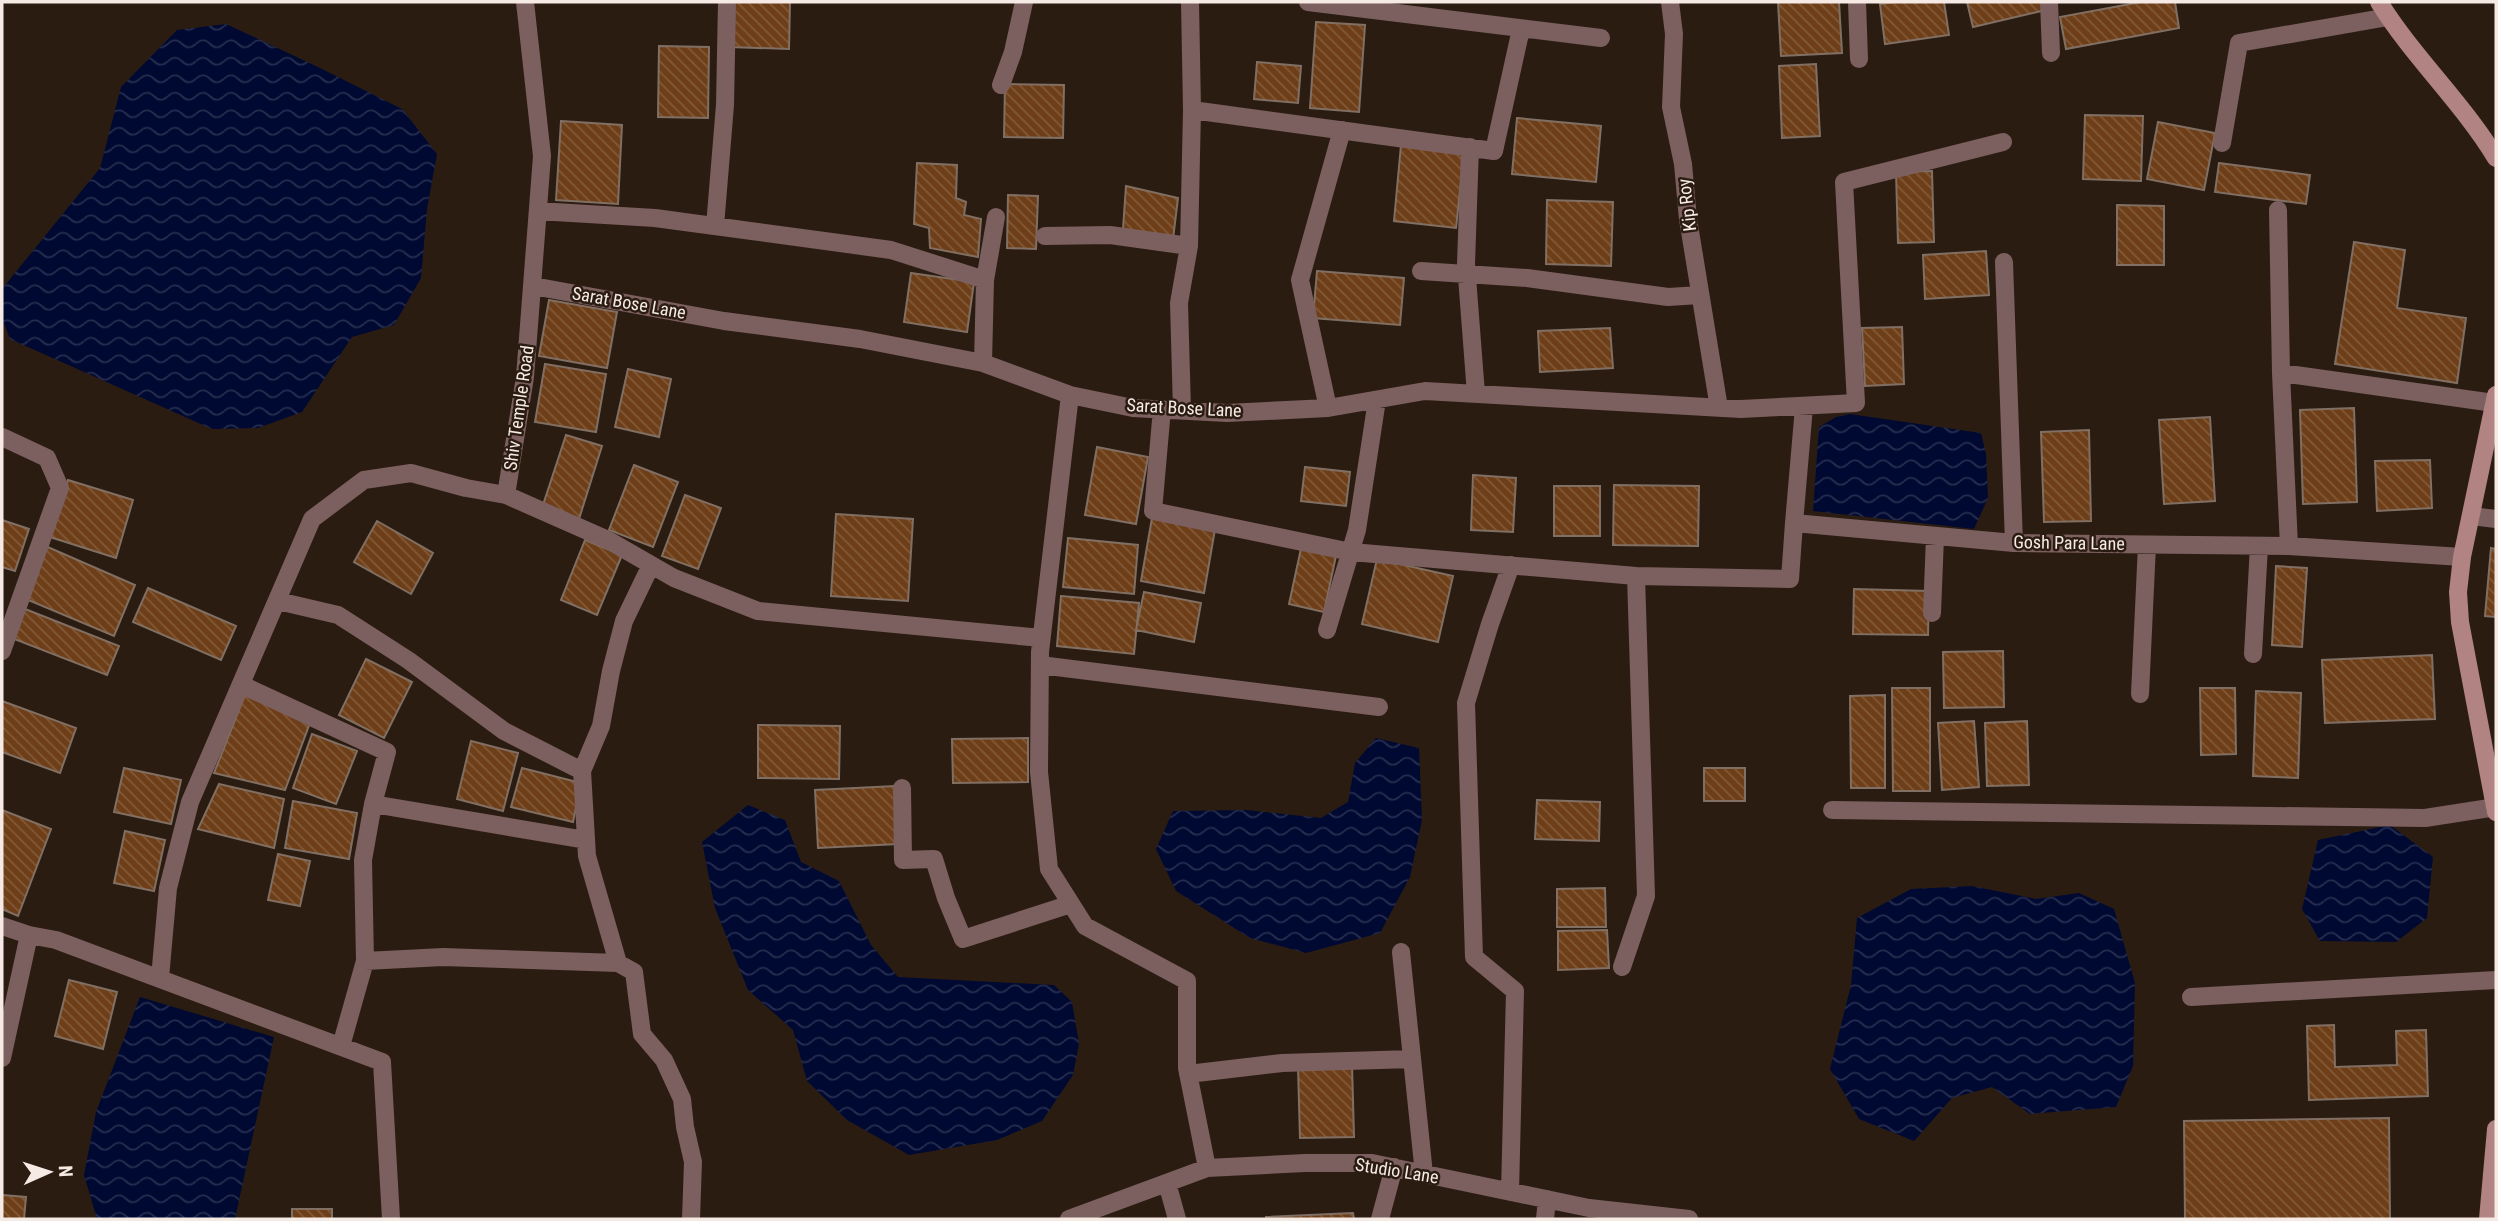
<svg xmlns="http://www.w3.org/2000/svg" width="2498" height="1221" viewBox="0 0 2498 1221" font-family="'Roboto Condensed',sans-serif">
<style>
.water{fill:url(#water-waves)}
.building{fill:url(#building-back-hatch);stroke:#806f62;stroke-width:2}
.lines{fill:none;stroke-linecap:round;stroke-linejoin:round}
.lane{stroke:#7c5f5f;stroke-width:18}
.street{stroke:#7c5f5f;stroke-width:18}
.secondary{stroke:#b18383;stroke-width:18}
.labels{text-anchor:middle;stroke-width:5;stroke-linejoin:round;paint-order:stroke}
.street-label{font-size:18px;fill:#f5eae4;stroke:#2b1c12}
</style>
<defs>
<pattern id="water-waves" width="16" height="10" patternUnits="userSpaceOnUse" patternTransform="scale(1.75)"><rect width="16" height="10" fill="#000931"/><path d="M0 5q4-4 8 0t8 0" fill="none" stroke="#262d4f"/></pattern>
<pattern id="building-back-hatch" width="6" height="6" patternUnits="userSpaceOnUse" patternTransform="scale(1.75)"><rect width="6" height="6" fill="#6d3e17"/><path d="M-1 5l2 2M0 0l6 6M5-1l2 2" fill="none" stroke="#825a39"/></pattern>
</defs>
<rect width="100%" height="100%" fill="#2b1c12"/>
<path class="water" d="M226 24 320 68 402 109 437 154 427 209 421 278 394 325 352 337 302 412 258 428 212 429 10 339 2 318V289L100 168 121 87 177 30Z
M1850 414 1981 433 1986 454 1988 498 1974 529 1813 511 1819 427 1836 417Z
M1376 738 1419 748 1422 820 1410 877 1380 933 1306 953 1250 938 1176 891 1156 849 1173 811 1246 810 1321 818 1348 802 1355 763Z
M748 805 785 820 801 862 839 881 871 945 898 977 1054 985 1072 1002 1079 1044 1073 1075 1042 1121 997 1140 909 1155 847 1120 807 1081 793 1030 748 990 715 908 702 842Z
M2390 825 2433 857 2427 918 2396 942 2320 941 2302 909 2318 840Z
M1972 886 2036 899 2079 893 2114 909 2135 983 2133 1066 2116 1107 2030 1114 1992 1087 1952 1098 1914 1141 1859 1119 1830 1069 1851 985 1857 918 1911 889Z
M140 997 274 1037 235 1219H97L84 1175 96 1112Z"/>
<path class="building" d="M732 2H790L789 49 730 47Z
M1778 2H1839L1842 53 1781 56Z
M1896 2H1944L1949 35 1885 44 1880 4Z
M1967 2H2044L2046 10 1973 27Z
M2141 2H2175L2179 28 2066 49 2060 17Z
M1316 22 1365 25 1359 112 1310 108Z
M659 46 709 47 708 118 658 117Z
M1257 62 1301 66 1298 103 1254 99Z
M1816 64 1820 136 1782 138 1779 66Z
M1005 84 1064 85 1063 138 1004 137Z
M2085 115 2143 116 2141 181 2083 179Z
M1517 118 1601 126 1596 182 1512 174Z
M561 121 622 125 618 204 556 200Z
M2158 122 2215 133 2204 190 2147 179Z
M1401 145 1464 152 1456 228 1394 221Z
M917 163 957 165 956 198 966 202 964 215 981 219 978 257 930 248 929 228 914 224Z
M2219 163 2310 175 2306 204 2215 192Z
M1932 171 1934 242 1898 243 1896 172Z
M1126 186 1178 198 1173 239 1123 229Z
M1008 195 1038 196 1036 249 1007 248Z
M1547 200 1613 202 1611 266 1546 264Z
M2117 205 2164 206V265H2117Z
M2354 242 2405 250 2397 308 2466 318 2457 383 2335 364Z
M1986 251 1989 295 1925 299 1923 255Z
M1317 271 1404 278 1400 325 1313 318Z
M911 273 974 282 967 332 904 322Z
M549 300 617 312 607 368 539 356Z
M1902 327 1904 384 1865 386 1862 328Z
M1610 328 1613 368 1540 372 1538 331Z
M545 364 606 374 596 432 535 422Z
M628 369 671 379 659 437 615 427Z
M2354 408 2357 502 2303 504 2300 410Z
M2210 417 2215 501 2164 504 2159 420Z
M2089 430 2091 521 2044 522 2041 432Z
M566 435 602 446 579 519 542 508Z
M1097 447 1148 457 1136 524 1085 515Z
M2430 460 2432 508 2377 511 2375 461Z
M634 465 678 482 653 547 609 530Z
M1305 467 1350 472 1346 506 1301 501Z
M1473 475 1516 478 1513 532 1471 530Z
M68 480 133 500 116 558 50 537Z
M1614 485 1699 486 1698 546 1613 545Z
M1554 486H1600V536H1554Z
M685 495 721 508 698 569 662 556Z
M836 514 913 519 908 601 831 596Z
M1152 518 1215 529 1204 593 1141 581Z
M2 520 29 529 15 571 2 567Z
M377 521 433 553 411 594 354 562Z
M1068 538 1138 545 1134 594 1063 587Z
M585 540 622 555 597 615 561 600Z
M1302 544 1337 551 1324 612 1289 604Z
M43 545 135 585 114 636 21 597Z
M2491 548 2496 549V617L2485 616Z
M1377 559 1453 576 1438 642 1362 624Z
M2276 566 2307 568 2302 647 2272 645Z
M148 588 236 626 221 660 133 622Z
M1854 589 1929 591 1928 635 1853 634Z
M1144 592 1201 603 1194 642 1136 630Z
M1061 596 1139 603 1134 654 1057 646Z
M20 607 119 646 107 675 9 637Z
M2003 651 2004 707 1944 708 1943 652Z
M2432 655 2435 719 2325 723 2322 660Z
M366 659 412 682 384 738 339 715Z
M1892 688H1930V791H1893Z
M2200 688H2235L2236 754 2201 755Z
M2256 691 2301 693 2298 778 2253 776Z
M245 695 311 720 285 790 214 773Z
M1885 695V788H1851L1850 696Z
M2 701 76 728 60 773 2 752Z
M1974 721 1979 787 1942 790 1938 723Z
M2027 721 2029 785 1987 786 1985 723Z
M758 725 840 726 839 779 758 778Z
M312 734 357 751 336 804 293 788Z
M1028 738V782L953 783 952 739Z
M471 741 518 753 503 811 457 799Z
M124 768 181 780 171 824 114 812Z
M522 768 581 783 573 822 511 807Z
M1704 768H1745V801H1704Z
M219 784 284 799 274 848 198 829Z
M895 786 898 844 818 848 815 790Z
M1537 800 1600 802 1599 841 1535 839Z
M293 801 357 813 349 859 285 848Z
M2 810 51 829 18 916 2 909Z
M125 831 165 840 154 891 114 883Z
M278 854 310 861 300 906 268 900Z
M1605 888 1606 927H1557V889Z
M1607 930 1609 968 1558 970V931Z
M69 980 117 992 103 1049 55 1036Z
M2334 1025 2335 1067 2397 1065 2396 1031 2426 1030 2428 1096 2309 1100 2307 1026Z
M1352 1065 1354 1137 1300 1138 1298 1067Z
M2389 1118 2390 1219H2185L2184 1121Z
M2 1195 26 1197 24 1219H2Z
M292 1209H332V1219H292Z
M1353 1213 1354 1219H1266V1217Z"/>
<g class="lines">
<path class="lane" d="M2191 997 2496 980"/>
<path class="street" d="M1308 2 1601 38
M1670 2 1674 34 1671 107 1683 164 1688 219 1719 408
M1857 2 1859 59
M2049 2 2051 53
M1001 85 1013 52 1024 2
M1192 110 1494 151 1521 29
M2222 143 2239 43 2388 17
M1470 147 1466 264 1476 394
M2278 210 2281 373 2289 546
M538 211 655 218 891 250 985 280
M715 226 725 105 727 2
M1045 236 1110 235 1189 246
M2004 262 2014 543
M1421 271 1527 278 1668 297 1700 295
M533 286 724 321 860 339 983 363 1070 395 1133 408 1227 413 1328 408 1425 391 1741 409 1856 403 1844 182 2003 142
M983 363 985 280 996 217
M2281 373 2494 403
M1070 395 1040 652 1039 772 1049 869 1085 926 1187 981V1068L1207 1168
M1804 407 1794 523 2014 543 2289 546 2462 557
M1328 408 1300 280 1342 130
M1162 409 1153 511 1351 552 1636 576
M1182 410 1179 303 1189 246 1192 110 1190 2
M2 437 47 458 60 488 2 651
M506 495 608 540 674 578 758 611 1041 638
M2471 516 2496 519
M651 565 624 621 611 671 601 726 582 771 587 856 618 963 634 972 642 1034 664 1060 682 1099 685 1127 693 1162 691 1219
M278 601 338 615 408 660 504 731 582 771
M1932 613 1935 537
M1327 630 1357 530 1377 400
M2253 654 2259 546
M1040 665 1379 707
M242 685 387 752 373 804 363 860 365 961 341 1046
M2140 694 2147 545
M902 788 903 860 934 859 946 898 963 939 1071 904
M373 804 586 840
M1832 810 2425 818 2496 807
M2 926 29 935
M1401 952 1424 1174
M365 961 443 957 618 963
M1622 967 1646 896 1636 576 1790 579 1794 523
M160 978 168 888 190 802 312 519 364 480 411 473 466 488 506 495 525 377 542 156 525 2
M2 1058 29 935 56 940 382 1062 391 1219
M1188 1074 1282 1063 1412 1059
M1167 1183 1177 1219
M1510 1192 1515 991 1474 957 1466 703 1490 624 1511 565
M1069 1219 1207 1168 1305 1163H1372L1589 1208 1689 1219
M1380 1219 1394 1167
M1545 1219 1547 1199"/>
<path class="secondary" d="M2379 2C2413 57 2462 102 2496 158
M2496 395 2462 557 2458 592 2460 622 2496 812
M2488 1219 2496 1129"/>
</g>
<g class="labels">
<g class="street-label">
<text transform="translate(1687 205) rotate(-97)" y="6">Kip Roy</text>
<text transform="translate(629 303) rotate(10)" y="6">Sarat Bose Lane</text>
<text transform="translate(519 408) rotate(-82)" y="6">Shiv Temple Road</text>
<text transform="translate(1184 408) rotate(3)" y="6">Sarat Bose Lane</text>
<text transform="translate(2069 543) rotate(1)" y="6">Gosh Para Lane</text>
<text transform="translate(1397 1171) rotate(9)" y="6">Studio Lane</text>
</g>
</g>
<rect width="2498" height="1221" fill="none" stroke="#f5eae4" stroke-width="7"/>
<g transform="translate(49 1172) rotate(87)" stroke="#2b1c12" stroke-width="5" paint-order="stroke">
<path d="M0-5L12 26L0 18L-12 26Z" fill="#f5eae4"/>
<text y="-10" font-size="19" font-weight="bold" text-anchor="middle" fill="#f5eae4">N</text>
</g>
</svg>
